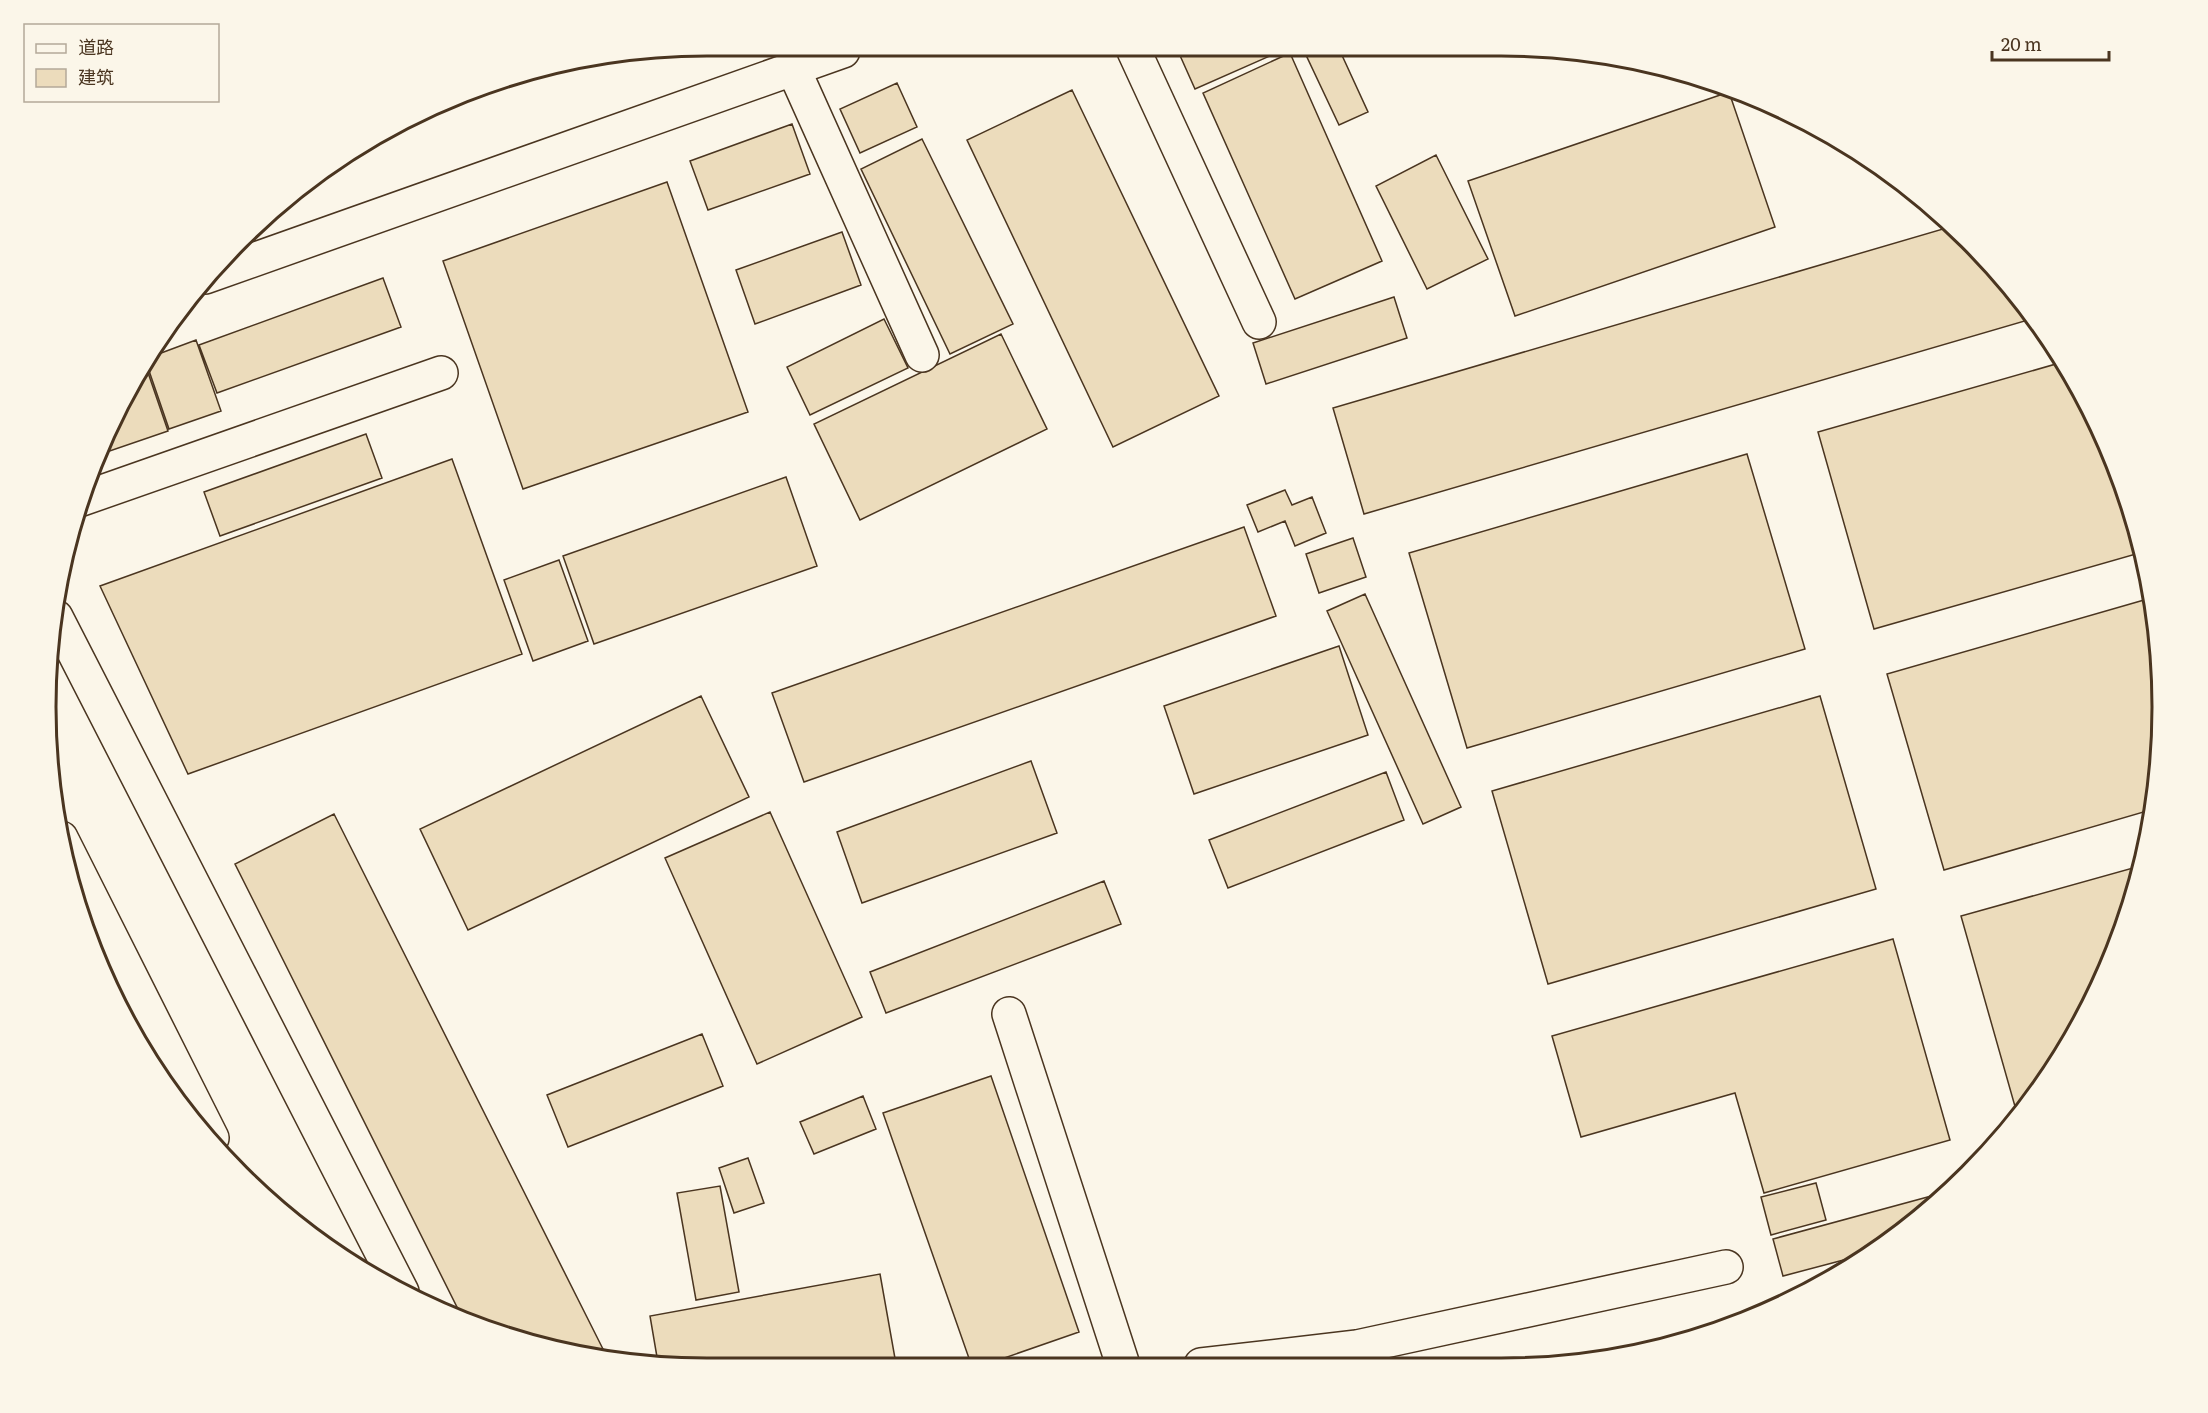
<svg xmlns="http://www.w3.org/2000/svg" width="2208" height="1413" viewBox="0 0 2208 1413" font-family="Literata,'Noto Sans SC',serif">
<style>
.building{fill:#ecdcbc;stroke:#4a3520;stroke-width:1.5}
.lines{fill:none;stroke-linecap:round;stroke-linejoin:round}
.minor-casing{stroke:#4a3520;stroke-width:36}
.major-casing{stroke:#4a3520;stroke-width:36}
.minor{stroke:#fbf6e9;stroke-width:33}
.major{stroke:#fbf6e9;stroke-width:33}
.rim{fill:none;stroke:#4a3520;stroke-width:3}
</style>
<rect width="100%" height="100%" fill="#fbf6e9"/>
<path class="building" d="M1178 51H1281L1195 89Z
M1315 51H1340L1368 112 1339 125 1306 55Z
M1290 53 1382 261 1295 299 1203 93Z
M897 83 917 127 860 153 840 109Z
M1072 90 1219 396 1113 447 967 140Z
M1729 92 1775 227 1515 316 1468 181Z
M792 124 810 174 708 210 690 161Z
M922 139 1013 324 950 354 861 169Z
M1436 155 1488 259 1427 289 1376 186Z
M667 182 748 412 523 489 443 261Z
M1953 226 2026 304 2035 318 1364 514 1333 408Z
M842 232 861 285 755 324 736 270Z
M383 278 401 327 217 393 199 345Z
M1394 297 1407 338 1266 384 1253 343Z
M884 319 908 368 810 415 787 367Z
M1001 334 1047 429 860 520 814 424Z
M196 340 221 411 169 429 145 359Z
M144 361 168 431 98 455 133 376Z
M2063 362 2095 414 2140 535 2143 552 1874 629 1818 432Z
M366 434 382 478 220 536 204 492Z
M1747 454 1805 649 1467 748 1409 553Z
M452 459 522 654 188 774 100 586Z
M786 477 817 566 594 644 563 556Z
M1285 490 1292 505 1312 497 1326 533 1295 546 1285 521 1258 532 1247 505Z
M1244 527 1276 616 804 782 772 693Z
M1353 538 1366 577 1319 593 1306 554Z
M559 560 588 641 533 661 504 580Z
M1365 594 1461 807 1423 824 1327 611Z
M2151 598 2162 663 2157 793 2154 809 1944 870 1887 674Z
M1339 646 1368 735 1194 794 1164 706Z
M701 696 749 797 468 930 420 829Z
M1820 696 1876 889 1548 984 1492 791Z
M1031 761 1057 833 862 903 837 832Z
M1386 772 1404 820 1228 888 1209 840Z
M770 812 862 1017 757 1064 665 858Z
M334 814 608 1359 464 1321 235 864Z
M2140 866 2128 919 2075 1037 2018 1117 1961 916Z
M1104 881 1121 924 886 1013 870 972Z
M1893 939 1950 1140 1764 1193 1735 1093 1581 1137 1552 1036Z
M702 1034 723 1086 568 1147 547 1095Z
M991 1076 1079 1332 987 1364H971L883 1113Z
M863 1096 876 1129 814 1154 800 1122Z
M748 1158 764 1203 734 1213 719 1168Z
M1816 1183 1826 1220 1771 1235 1761 1197Z
M720 1186 739 1292 696 1300 677 1193Z
M1946 1192 1904 1231 1870 1253 1783 1276 1773 1239Z
M880 1274 896 1364 658 1363 650 1316Z"/>
<g class="lines">
<g class="minor-casing">
<path id="minor" d="M1134 51 1259 322
M793 68 922 355
M205 277 843 51
M79 500 441 373
M56 617 402 1292
M1009 1014 1123 1365
M1201 1365 1357 1347 1726 1267"/>
</g>
<g class="major-casing">
<path id="major" d="M61 838 212 1138"/>
</g>
<use href="#minor" class="minor"/>
<use href="#major" class="major"/>
</g>
<path d="M0 0H2208V1413H0ZM707 56H1501A651 651 0 0 1 2152 707V707A651 651 0 0 1 1501 1358H707A651 651 0 0 1 56 707V707A651 651 0 0 1 707 56Z" fill="#fbf6e9" fill-rule="evenodd"/>
<path class="rim" d="M707 56H1501A651 651 0 0 1 2152 707V707A651 651 0 0 1 1501 1358H707A651 651 0 0 1 56 707V707A651 651 0 0 1 707 56Z"/>
<rect x="24" y="24" width="195" height="78" fill="#fbf6e9" stroke="#b4a999" stroke-width="1.5"/>
<rect x="36" y="44" width="30" height="9" fill="#fbf6e9" stroke="#b4a999" stroke-width="1.5"/>
<text x="78" y="54" font-size="18" fill="#4a3520">道路</text>
<rect x="36" y="69" width="30" height="18" fill="#ecdcbc" stroke="#b4a999" stroke-width="1.5"/>
<text x="78" y="84" font-size="18" fill="#4a3520">建筑</text>
<path d="M1992 51v9h117v-9" fill="none" stroke="#4a3520" stroke-width="3"/>
<text x="2001" y="51" font-size="18" fill="#4a3520" stroke="#fbf6e9" stroke-width="4.5" paint-order="stroke">20 m</text>
</svg>
